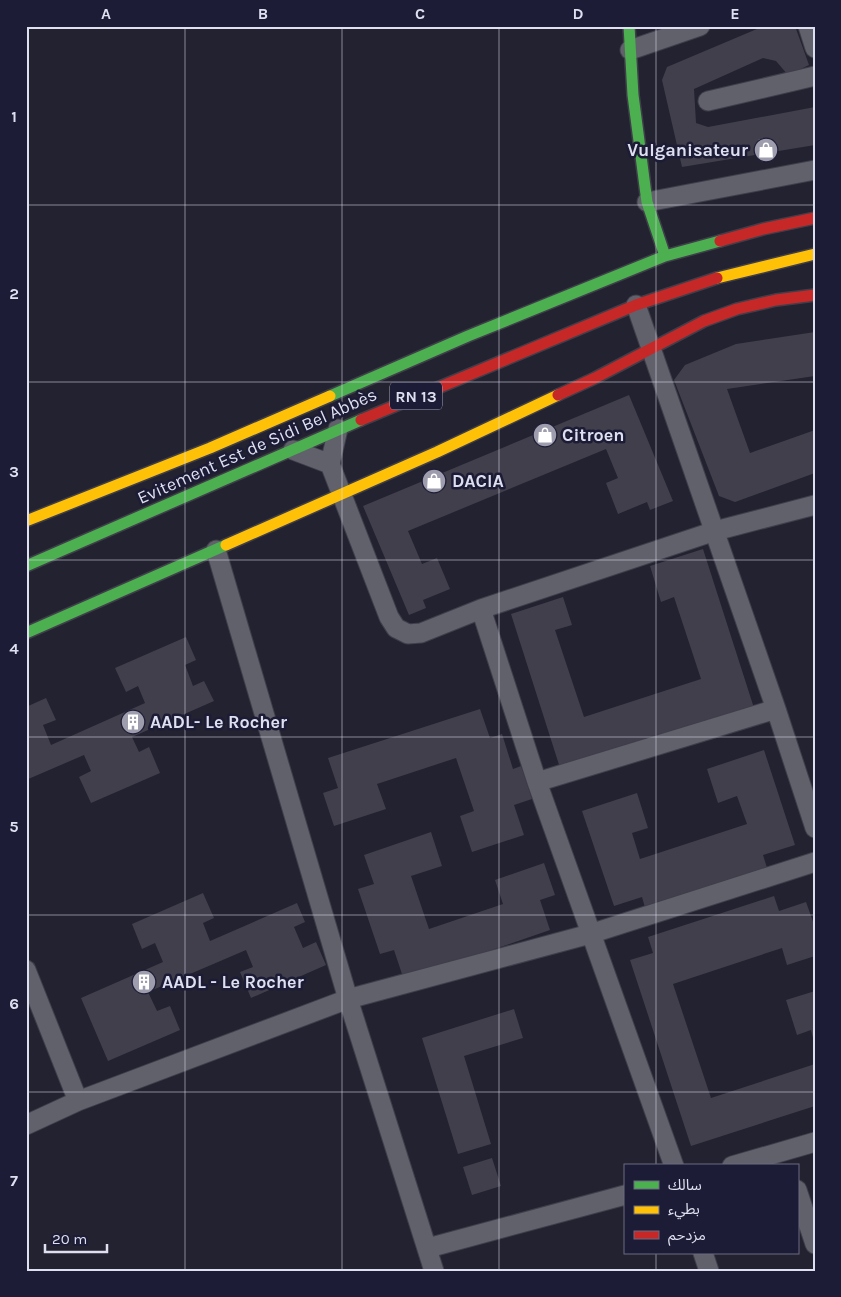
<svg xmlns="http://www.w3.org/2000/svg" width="841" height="1297" viewBox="0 0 841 1297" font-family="Karla,'Noto Sans Arabic',sans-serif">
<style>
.building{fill:#413f4c}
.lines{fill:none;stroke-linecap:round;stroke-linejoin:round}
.street-casing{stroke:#3f3e4a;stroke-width:21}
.fast-casing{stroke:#3f3e4a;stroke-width:14}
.slow-casing{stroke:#3f3e4a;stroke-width:14}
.jam-casing{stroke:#3f3e4a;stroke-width:14}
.street{stroke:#61616c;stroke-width:19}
.fast{stroke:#4caf50;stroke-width:11}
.slow{stroke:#ffc107;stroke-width:11}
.jam{stroke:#c62828;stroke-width:11}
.grid{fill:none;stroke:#dedff0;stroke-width:1;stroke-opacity:0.55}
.labels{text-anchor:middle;stroke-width:5;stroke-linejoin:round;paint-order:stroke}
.shield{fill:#1d1c36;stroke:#a4a4b8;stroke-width:1}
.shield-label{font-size:16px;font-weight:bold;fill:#dedff0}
.poi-label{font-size:18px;font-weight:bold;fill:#dedff0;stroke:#1d1c36;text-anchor:start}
.street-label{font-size:18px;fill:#dedff0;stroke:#1d1c36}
.neatline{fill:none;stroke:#dedff0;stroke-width:2}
.grid-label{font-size:16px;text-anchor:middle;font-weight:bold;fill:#dedff0}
</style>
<rect width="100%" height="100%" fill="#232230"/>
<path class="building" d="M764 26H795L809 65 788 75 776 61 763 58 694 89 696 123 708 127 815 107V145L682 167 662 80 667 67Z
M815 332V376L727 389 750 453 815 430V473L735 502 719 496 674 380 685 365 736 344Z
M629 395 673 501 650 510 647 502 618 514 606 483 618 478 606 449 408 531 422 564 437 558 450 589 423 600 426 608 409 615 363 506Z
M703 549 754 708 561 771 511 614 563 597 572 625 555 630 584 717 701 679 674 597 661 602 650 566Z
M186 637 196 660 185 665 193 686 204 681 214 701 132 737 139 752 149 747 160 773 91 803 79 777 91 771 84 755 26 780V707L46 698 56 720 43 725 51 745 145 703 138 686 126 692 115 668Z
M480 709 490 738 502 734 513 769 521 766 532 799 514 805 524 835 472 852 460 816 474 811 456 758 377 784 386 809 334 826 323 793 338 788 328 758Z
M764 750 795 845 763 855 768 871 646 911 642 897 614 906 582 811 637 793 648 828 632 833 640 859 747 824 737 796 718 803 707 769Z
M431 832 442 866 411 876 429 929 503 904 495 880 544 863 555 895 540 900 550 930 404 980 394 950 380 954 358 889 374 884 364 855Z
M203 893 214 918 203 923 210 941 297 903 305 922 294 927 303 948 316 942 326 965 251 998 240 972 253 967 246 950 148 992 157 1011 170 1006 180 1030 108 1061 81 998 163 962 155 943 142 949 132 924Z
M774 896 779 911 806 902 815 927V956L787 965 782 948 673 984 711 1098 815 1064V1106L691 1146 630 960 653 953 648 937Z
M815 991V1042H814L811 1030 797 1035 786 1000Z
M514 1009 523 1038 464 1056 491 1144 458 1154 422 1038Z
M492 1158 501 1186 472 1195 463 1167Z"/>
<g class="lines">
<g class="street-casing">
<path id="street" d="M808 26 815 48
M630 50 700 26
M708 101 815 76
M647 202 815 170
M636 305 776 709 815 828
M293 450 330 464 338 429
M330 464 389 617 396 628 408 634 421 633 481 609 715 531 815 505
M216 550 348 999 434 1271
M481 609 537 782 674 1166
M537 782 776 709
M26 970 78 1101
M26 1125 78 1101 348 999 590 934 815 862
M732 1166 815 1142
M797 1190 815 1244
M428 1248 625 1195
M703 1253 709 1271"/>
</g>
<g class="fast-casing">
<path id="fast" d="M629 26 633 95 647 202 665 256
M330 396 468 336 665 256 720 241
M26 566 361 420
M26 633 226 545"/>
</g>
<g class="slow-casing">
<path id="slow" d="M717 278 815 254
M26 521 210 448 330 396
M226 545 437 452 558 395"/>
</g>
<g class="jam-casing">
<path id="jam" d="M720 241 763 229 815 218
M558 395 595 378 704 321 737 309 776 300 815 295
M361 420 636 305 717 278"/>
</g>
<use href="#street" class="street"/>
<use href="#fast" class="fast"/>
<use href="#slow" class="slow"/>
<use href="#jam" class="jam"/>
</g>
<path class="grid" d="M185 26V1271M342 26V1271M499 26V1271M656 26V1166M26 205H815M26 382H815M26 560H815M26 737H815M26 915H815M26 1092H815M656 1253V1271"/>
<defs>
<g id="shop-disc" transform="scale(1.25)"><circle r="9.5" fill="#9d9dad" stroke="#1d1c36"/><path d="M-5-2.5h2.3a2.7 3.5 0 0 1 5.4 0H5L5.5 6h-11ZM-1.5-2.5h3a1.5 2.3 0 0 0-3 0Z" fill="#fff"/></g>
<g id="building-disc" transform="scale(1.25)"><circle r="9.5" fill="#9d9dad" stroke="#1d1c36"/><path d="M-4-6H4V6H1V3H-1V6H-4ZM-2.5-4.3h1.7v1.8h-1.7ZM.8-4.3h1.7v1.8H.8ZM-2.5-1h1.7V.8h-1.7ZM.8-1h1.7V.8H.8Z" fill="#fff"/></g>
</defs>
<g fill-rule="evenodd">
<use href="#shop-disc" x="766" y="150"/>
<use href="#shop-disc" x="545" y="435"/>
<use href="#shop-disc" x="434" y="481"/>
<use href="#building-disc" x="133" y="722"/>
<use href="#building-disc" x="144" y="982"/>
</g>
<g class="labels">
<rect class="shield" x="390" y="382.5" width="52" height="27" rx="4"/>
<g class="shield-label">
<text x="416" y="402">RN 13</text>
</g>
<g class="poi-label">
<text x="748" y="156" text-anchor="end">Vulganisateur</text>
<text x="562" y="441">Citroen</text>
<text x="452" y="487">DACIA</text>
<text x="150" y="728">AADL- Le Rocher</text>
<text x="162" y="988">AADL - Le Rocher</text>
</g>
<g class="street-label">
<text transform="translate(257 446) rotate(-24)" y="6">Evitement Est de Sidi Bel Abbès</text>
</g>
</g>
<rect width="841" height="1297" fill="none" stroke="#1d1c36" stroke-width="55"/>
<rect x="624" y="1164" width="175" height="90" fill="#1d1c36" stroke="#6a6a80"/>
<rect x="634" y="1181" width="25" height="8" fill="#4caf50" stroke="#6a6a80"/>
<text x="668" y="1190" font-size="15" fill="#dedff0">سالك</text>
<rect x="634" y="1206" width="25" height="8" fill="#ffc107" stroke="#6a6a80"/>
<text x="668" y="1214" font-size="15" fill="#dedff0">بطيء</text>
<rect x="634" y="1231" width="25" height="8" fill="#c62828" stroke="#6a6a80"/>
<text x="668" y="1240" font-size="15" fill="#dedff0">مزدحم</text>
<path d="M45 1244v8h62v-8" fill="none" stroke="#dedff0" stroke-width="2.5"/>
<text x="52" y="1244" font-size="15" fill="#dedff0" stroke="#1d1c36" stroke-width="4" paint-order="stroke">20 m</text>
<rect x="28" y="28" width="786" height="1242" class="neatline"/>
<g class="grid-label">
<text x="106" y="19">A</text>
<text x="263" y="19">B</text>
<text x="420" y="19">C</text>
<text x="578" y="19">D</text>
<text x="735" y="19">E</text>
<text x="14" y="122">1</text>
<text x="14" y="299">2</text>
<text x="14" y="477">3</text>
<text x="14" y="654">4</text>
<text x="14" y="832">5</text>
<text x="14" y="1009">6</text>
<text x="14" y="1186">7</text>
</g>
</svg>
